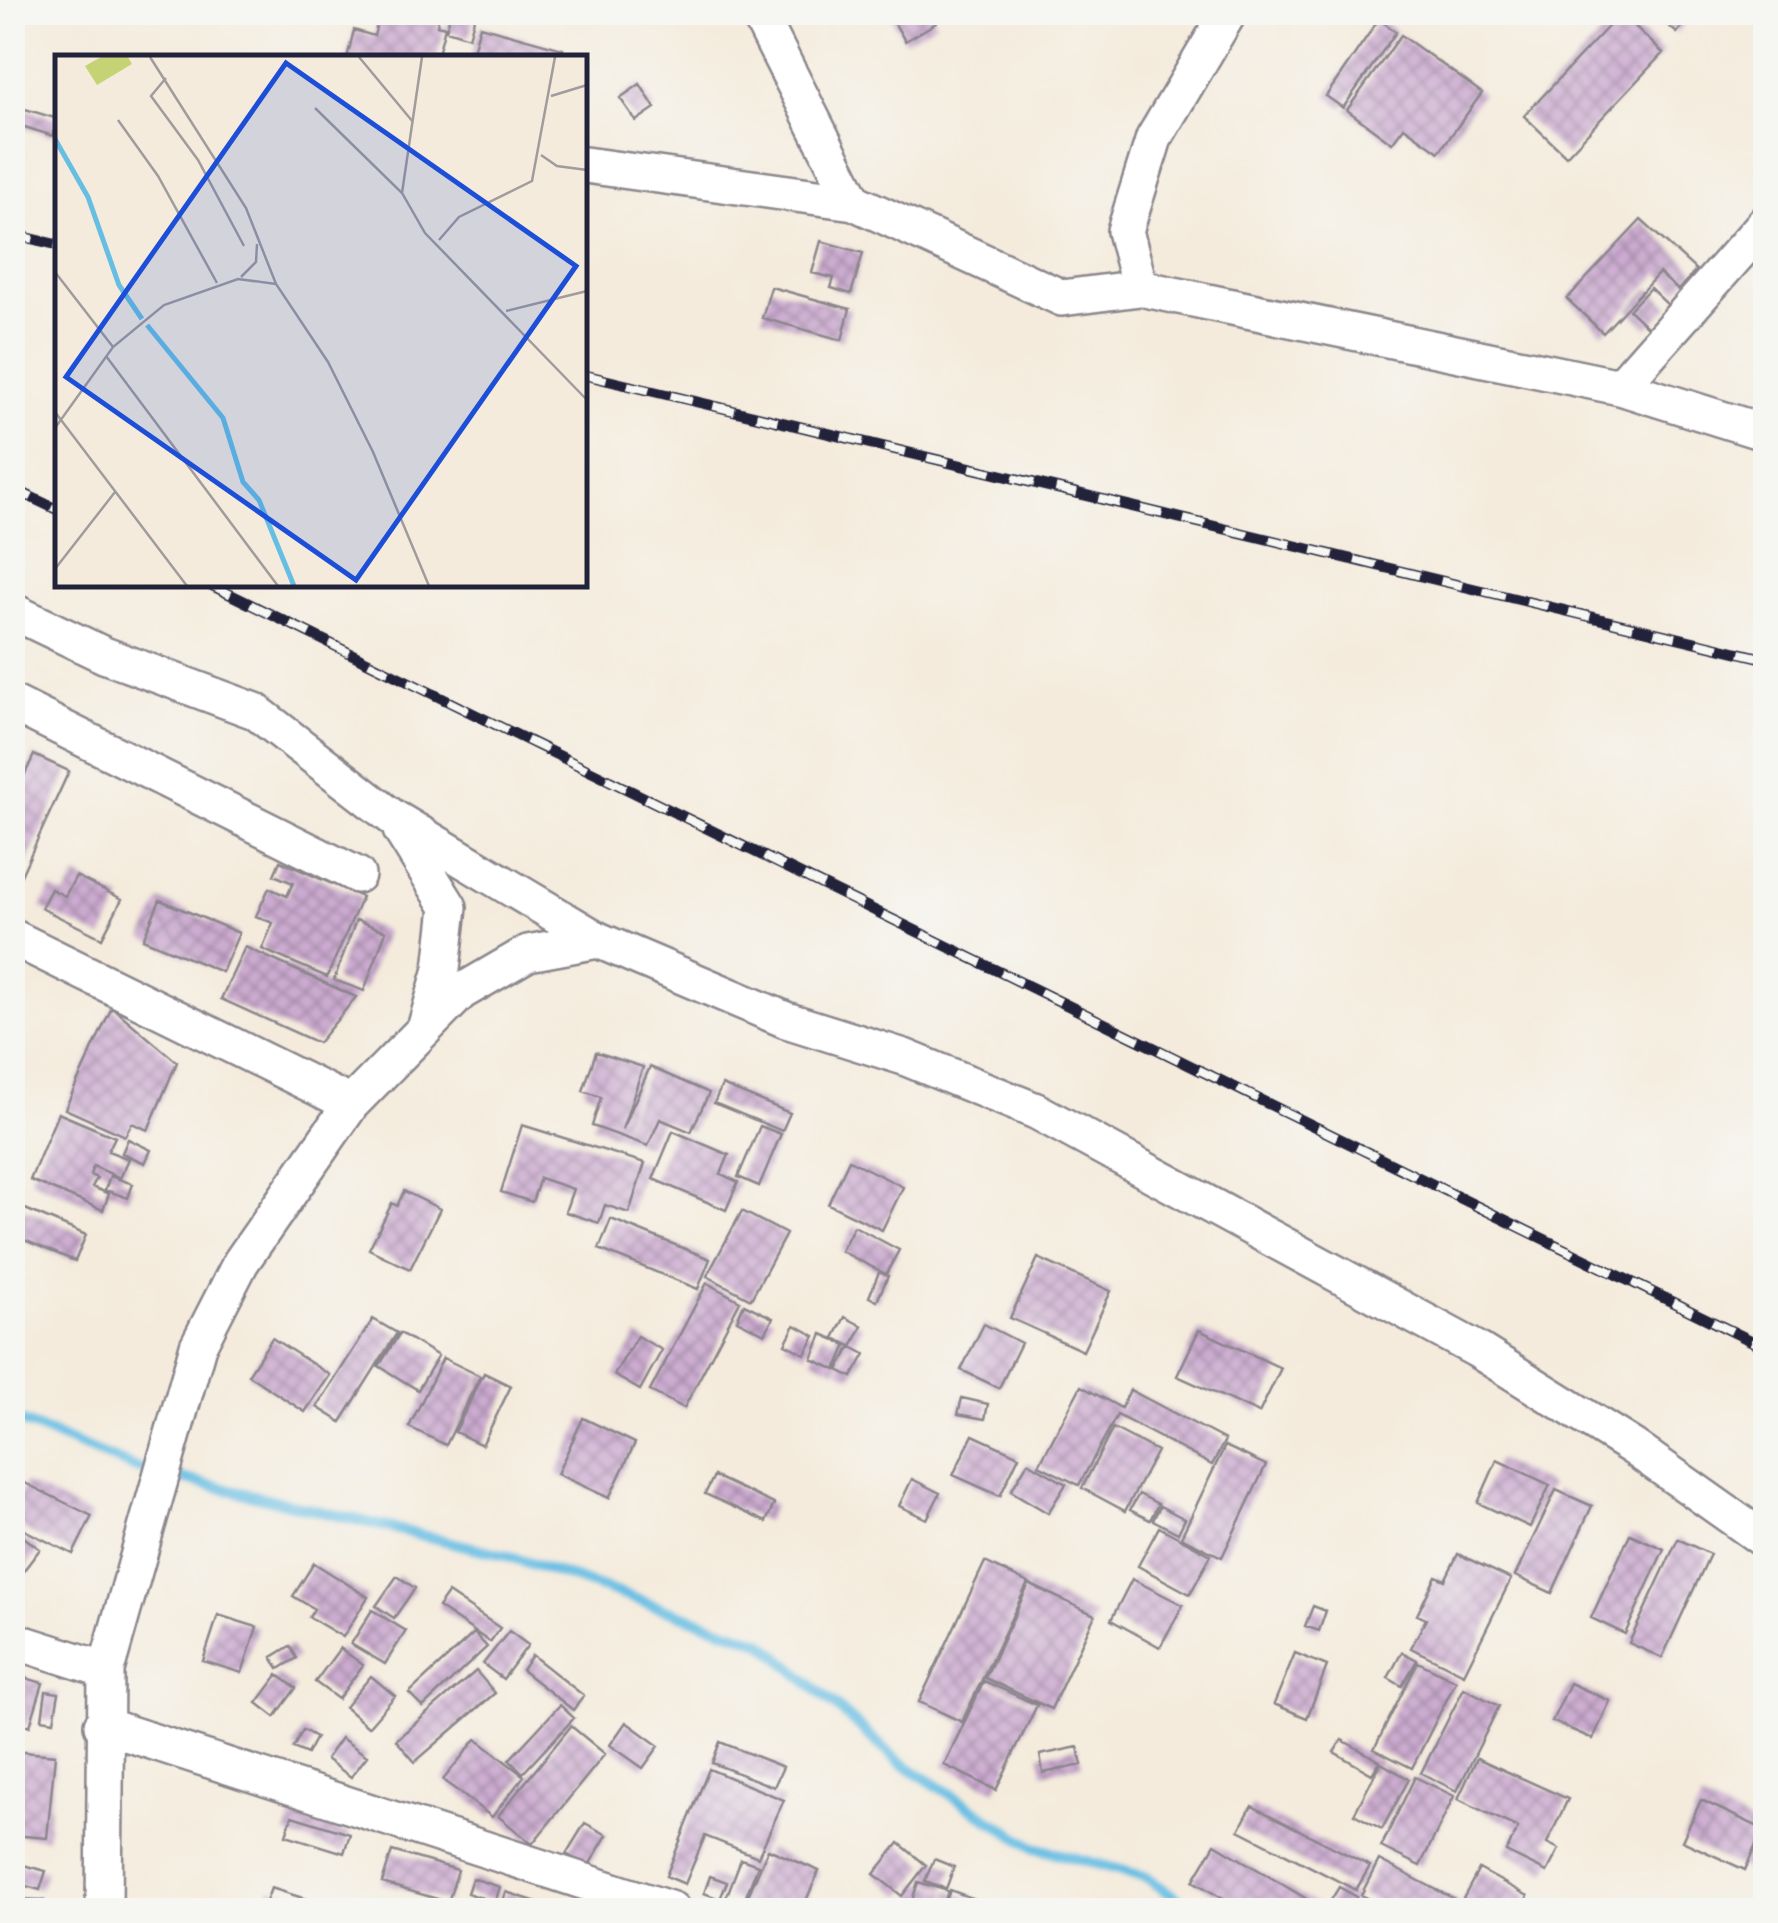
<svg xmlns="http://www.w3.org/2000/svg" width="1778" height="1923" viewBox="0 0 1778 1923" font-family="Itim,sans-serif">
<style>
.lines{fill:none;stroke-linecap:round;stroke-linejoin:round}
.stream{stroke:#66bee3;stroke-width:11}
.building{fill:url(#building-cross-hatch)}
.minor-casing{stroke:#8b868c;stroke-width:40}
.minor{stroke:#fff;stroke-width:35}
.rail-casing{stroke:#22223b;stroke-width:11}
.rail{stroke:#f6f6f2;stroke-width:8;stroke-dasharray:22;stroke-linecap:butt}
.inset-river{fill:none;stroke:#66bee3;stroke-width:5}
.inset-road{fill:none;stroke:#a09b9c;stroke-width:2.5}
.view{fill:#1d4ed8;fill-opacity:0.15;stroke:#1d4ed8;stroke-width:5}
.inset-edge{fill:none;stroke:#22223b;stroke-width:5}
</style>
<defs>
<pattern id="building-cross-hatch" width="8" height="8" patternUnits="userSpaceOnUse" patternTransform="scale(2.5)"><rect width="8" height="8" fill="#ccabd0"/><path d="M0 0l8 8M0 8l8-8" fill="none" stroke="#a58baa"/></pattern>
</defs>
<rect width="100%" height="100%" fill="#f6f6f2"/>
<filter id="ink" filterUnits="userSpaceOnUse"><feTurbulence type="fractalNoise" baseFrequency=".01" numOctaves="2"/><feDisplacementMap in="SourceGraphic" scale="20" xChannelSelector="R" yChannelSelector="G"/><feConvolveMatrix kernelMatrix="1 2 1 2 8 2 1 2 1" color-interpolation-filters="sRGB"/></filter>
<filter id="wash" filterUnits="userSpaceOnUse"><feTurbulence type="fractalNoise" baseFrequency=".0048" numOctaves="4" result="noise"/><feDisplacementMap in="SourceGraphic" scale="40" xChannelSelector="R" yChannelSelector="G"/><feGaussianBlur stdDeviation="2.25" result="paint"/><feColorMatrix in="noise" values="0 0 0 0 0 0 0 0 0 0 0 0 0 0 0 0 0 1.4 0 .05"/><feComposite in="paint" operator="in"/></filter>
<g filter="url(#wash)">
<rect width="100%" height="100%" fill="#f4ebdc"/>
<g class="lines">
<path class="stream" d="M12 1418 133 1467 505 1555 762 1642 897 1760 1033 1847 1146 1877 1194 1910"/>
</g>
<g id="blocks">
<path class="building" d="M380 12H440L437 25 445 27 437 58H347L354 30 374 36Z
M451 12H476L469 37 446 30Z
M888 12H930L936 23 905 41Z
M1652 12H1694L1677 33Z
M1621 13 1663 53 1566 156 1524 116Z
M1379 19 1396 32 1343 108 1326 96Z
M480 26 563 49 560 58H471Z
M1401 35 1482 93 1439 152 1404 127 1392 143 1347 110Z
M640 84 655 108 636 121 620 98Z
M12 105 58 119 53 136 12 123Z
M1641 220 1696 270 1678 290 1659 273 1603 333 1567 299Z
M821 241 863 253 851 294 831 288 834 278 812 273Z
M771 287 850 309 842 340 762 318Z
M1650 288 1669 306 1648 328 1629 310Z
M34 755 69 771 12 895V801Z
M280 861 362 897 327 977 262 949 273 923 256 916 269 888 287 896 293 883 274 875Z
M76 876 122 899 102 938 41 908 51 889 65 896Z
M160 900 239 933 222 972 143 939Z
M356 920 386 931 364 991 334 980Z
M245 947 356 997 318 1043 221 999Z
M112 1007 177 1062 148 1130 132 1123 125 1136 65 1109Z
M596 1052 643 1067 622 1130 650 1067 709 1093 691 1132 660 1119 648 1146 592 1126 601 1097 583 1091Z
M722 1085 790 1113 782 1131 714 1103Z
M58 1113 115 1137 108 1151 129 1159 120 1178 93 1166 90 1175 97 1178 92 1187 109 1194 103 1210 30 1180Z
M522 1125 645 1163 629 1213 605 1205 599 1223 565 1212 573 1189 540 1178 532 1202 501 1192Z
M760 1126 781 1134 759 1186 738 1177Z
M673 1131 729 1155 721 1174 738 1182 726 1210 653 1179Z
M128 1139 151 1150 145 1163 122 1153Z
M849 1160 903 1187 882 1230 828 1204Z
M110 1176 133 1184 128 1198 105 1190Z
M404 1191 440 1209 410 1269 369 1249 392 1203 397 1206Z
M16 1205 86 1235 75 1261 12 1235Z
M742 1211 786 1234 751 1299 707 1276Z
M611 1219 710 1259 698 1289 599 1249Z
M854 1226 899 1250 886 1274 841 1251Z
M1038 1258 1111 1291 1083 1351 1010 1318Z
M879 1272 888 1276 877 1301 869 1297Z
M707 1283 740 1301 684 1408 650 1391Z
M744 1304 773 1318 765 1334 737 1320Z
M845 1317 862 1326 852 1347 865 1354 852 1377 838 1370 851 1346 834 1338Z
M373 1319 397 1333 341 1422 317 1407Z
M984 1324 1021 1343 999 1388 961 1370Z
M795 1325 815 1336 805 1354 785 1344Z
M1199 1330 1281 1368 1259 1413 1177 1376Z
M400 1333 438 1356 418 1390 379 1366Z
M822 1334 847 1345 836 1370 812 1359Z
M637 1336 662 1350 640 1390 614 1375Z
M272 1338 330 1375 305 1412 248 1375Z
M443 1358 480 1376 446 1445 409 1427Z
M484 1373 511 1386 482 1445 455 1432Z
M1081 1386 1121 1408 1130 1390 1225 1440 1212 1465 1117 1415 1079 1485 1039 1465Z
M962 1398 988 1404 985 1419 958 1414Z
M583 1418 635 1443 609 1498 557 1474Z
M1113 1428 1157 1451 1125 1511 1082 1488Z
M973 1435 1019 1456 1000 1496 953 1475Z
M1225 1446 1266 1465 1222 1557 1181 1537Z
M1497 1460 1550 1485 1530 1527 1478 1503Z
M1028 1462 1066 1484 1048 1513 1011 1491Z
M714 1476 774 1504 766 1522 705 1494Z
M912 1479 940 1493 927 1519 899 1506Z
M25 1483 92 1516 73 1554 12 1524V1508Z
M1556 1490 1592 1506 1552 1593 1515 1576Z
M1139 1494 1158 1504 1150 1520 1130 1510Z
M1160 1506 1185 1519 1178 1533 1153 1520Z
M1159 1527 1211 1555 1190 1594 1138 1566Z
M14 1530 40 1549 12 1586V1532Z
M1630 1534 1664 1549 1625 1634 1591 1618Z
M1678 1539 1710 1554 1662 1658 1629 1643Z
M1458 1554 1511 1579 1464 1674 1411 1648 1426 1619 1417 1615 1436 1576 1445 1580Z
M985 1562 1028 1583 962 1722 919 1702Z
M314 1563 368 1597 343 1637 309 1617 314 1609 293 1596Z
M397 1576 415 1588 394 1618 376 1606Z
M1132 1579 1183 1605 1160 1647 1111 1620Z
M1029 1584 1095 1615 1051 1709 985 1678Z
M448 1593 500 1628 490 1642 438 1607Z
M1313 1606 1326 1611 1319 1631 1305 1626Z
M372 1610 406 1631 385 1664 351 1644Z
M218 1615 257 1627 242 1673 203 1661Z
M509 1631 528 1645 503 1679 483 1664Z
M474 1633 487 1647 423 1707 409 1693Z
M290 1646 297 1658 279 1669 272 1657Z
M340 1648 363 1665 338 1699 315 1682Z
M1402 1652 1417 1660 1402 1686 1388 1678Z
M1295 1653 1327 1666 1307 1718 1274 1704Z
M532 1655 584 1696 573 1710 522 1670Z
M1418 1662 1456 1681 1412 1768 1374 1749Z
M476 1671 495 1693 415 1762 396 1740Z
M12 1674 43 1683 30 1726 12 1720Z
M278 1675 296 1688 275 1717 257 1703Z
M371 1676 395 1696 368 1727 345 1707Z
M984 1681 1037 1705 996 1790 944 1765Z
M1570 1683 1610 1701 1593 1739 1552 1721Z
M1464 1688 1499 1706 1457 1791 1421 1773Z
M46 1691 59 1693 54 1721 42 1719Z
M560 1705 574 1718 523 1773 509 1760Z
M626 1722 659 1746 643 1768 610 1745Z
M571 1726 605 1754 532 1844 498 1816Z
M303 1730 316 1737 307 1754 293 1748Z
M341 1738 367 1756 351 1777 326 1759Z
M476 1739 524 1776 492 1817 443 1780Z
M1342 1740 1380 1761 1372 1774 1334 1752Z
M720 1742 783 1767 774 1787 712 1763Z
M1078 1747 1082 1765 1043 1773 1040 1755Z
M12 1751 55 1755 47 1838 12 1835Z
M1477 1758 1568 1799 1547 1843 1559 1849 1547 1872 1506 1852 1518 1828 1458 1799Z
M1381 1763 1409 1779 1382 1829 1354 1814Z
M709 1769 784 1800 758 1857 705 1836 685 1884 666 1876Z
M1415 1777 1454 1796 1420 1866 1381 1847Z
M1701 1800 1763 1829 1745 1870 1682 1841Z
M1252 1806 1370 1866 1356 1890 1239 1830Z
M292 1816 350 1834 344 1853 286 1835Z
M585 1823 607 1835 588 1867 566 1854Z
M899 1843 926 1865 902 1896 874 1874Z
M1215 1844 1325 1910H1242L1193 1881Z
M768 1849 819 1871 802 1910H742Z
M392 1851 458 1870 448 1902 382 1883Z
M741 1859 758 1865 743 1904 726 1898Z
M934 1859 954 1867 946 1889 925 1881Z
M1379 1860 1458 1901 1453 1910H1392L1361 1895Z
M12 1862 46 1871 40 1890 12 1882Z
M1479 1869 1528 1896 1520 1910H1457Z
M710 1876 727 1882 720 1899 704 1893Z
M472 1878 500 1887 495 1902 467 1893Z
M918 1882 948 1891 942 1910H909Z
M1339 1887 1357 1897 1349 1910H1325Z
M271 1888 341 1910H263Z
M950 1890 993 1906 991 1910H943Z
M506 1892 562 1910H500Z
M12 1899 44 1900 43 1910H12Z"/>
</g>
</g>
<g filter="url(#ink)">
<use href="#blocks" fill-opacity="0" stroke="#8b868c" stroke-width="2.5"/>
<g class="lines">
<g class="minor-casing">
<path id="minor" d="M758 12 854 202
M585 165 854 202 1062 298 1140 288 1620 387 1766 433
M1140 288 1125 231 1154 138 1229 12
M1620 387 1766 222
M12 611 104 655 255 711 392 817 598 940 786 1020 904 1057 1036 1111 1476 1349 1633 1447 1766 1541
M12 703 357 875
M401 830 449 907 442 969 427 1022
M12 937 351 1104
M12 1640 106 1670
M102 1725 672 1910
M104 1910 106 1670 198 1346 241 1262 351 1104 461 992 528 953 598 940"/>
</g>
<use href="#minor" class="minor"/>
<g class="rail-casing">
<path id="rail" d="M12 234 58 245
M585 375 1766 659
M12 488 58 510
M211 585 1766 1348"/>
</g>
<use href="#rail" class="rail"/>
</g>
</g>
<g transform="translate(55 55)">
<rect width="532" height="532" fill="#f4ebdc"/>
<path d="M46 2H73L77 9 42 30 30 11Z" fill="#c6d375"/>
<path class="inset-river" d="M0 84 33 142 64 230 87 264M92 270 168 363 188 427 204 445 239 531"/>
<path class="inset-road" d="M95 2 191 153 221 229 273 307 318 397 374 531M304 2 358 67M111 23 96 41 143 105 189 191M496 41 532 30M260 53 347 138 370 178 532 345M63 65 103 121 162 228M486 100 502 111 532 115M347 138 367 2M384 185 404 162 477 126 500 2M0 217 58 292M186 222 201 207 202 189M451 256 532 236M51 301 223 531M0 357 132 531M0 373 58 292 109 250 183 224 221 229M0 514 60 437"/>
<path class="view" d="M231 8 521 211 301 525 11 322Z"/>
<rect width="532" height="532" class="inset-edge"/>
</g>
<rect width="1778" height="1923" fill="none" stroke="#f6f6f2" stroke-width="50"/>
</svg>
